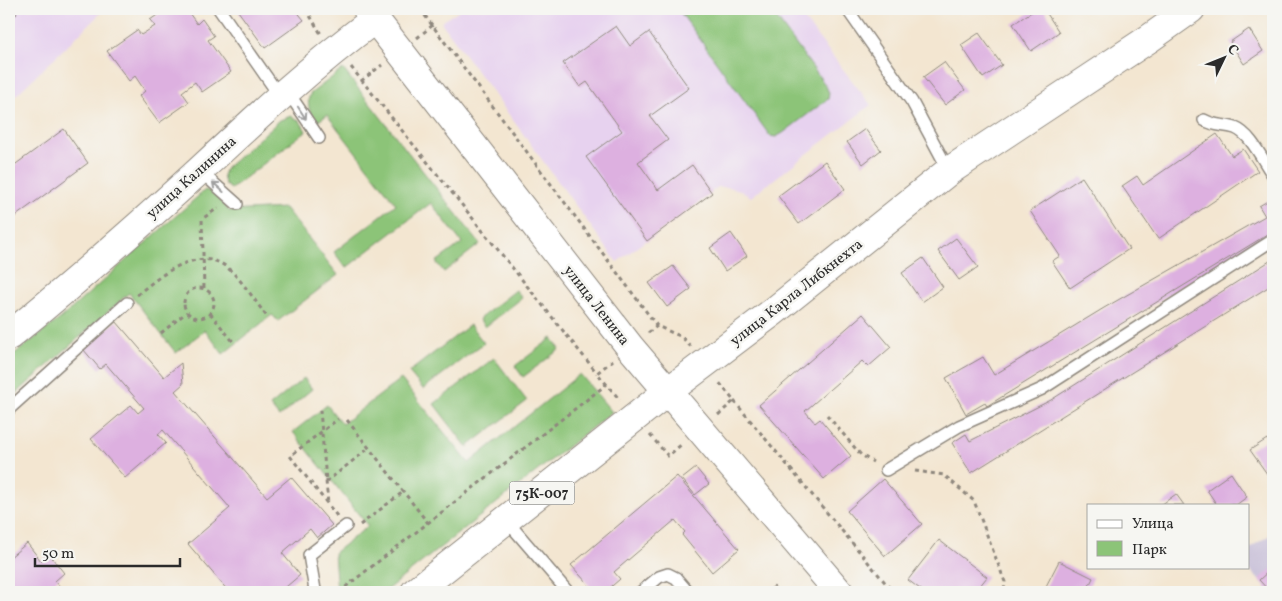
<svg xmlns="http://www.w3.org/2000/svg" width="1282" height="601" viewBox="0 0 1282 601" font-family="Vollkorn,serif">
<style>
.built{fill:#e7d2ef}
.industrial{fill:#c8bfd8}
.green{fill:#8cc478;stroke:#5c7852}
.building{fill:#ddb0e0}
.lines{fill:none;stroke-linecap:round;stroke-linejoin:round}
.lane-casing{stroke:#8f887e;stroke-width:14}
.secondary-casing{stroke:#8f887e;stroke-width:30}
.primary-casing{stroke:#8f887e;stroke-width:30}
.path{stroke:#8f887e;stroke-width:3;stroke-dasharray:4 4;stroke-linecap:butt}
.lane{stroke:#fff;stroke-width:11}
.secondary{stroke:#fff;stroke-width:28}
.primary{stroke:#fff;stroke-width:28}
.oneway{stroke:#a0a0a0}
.labels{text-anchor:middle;stroke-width:5;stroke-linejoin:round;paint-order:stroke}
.shield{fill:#f6f6f2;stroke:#686867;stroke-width:1}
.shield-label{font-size:14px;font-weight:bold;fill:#2b2b2b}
.street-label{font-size:15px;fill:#2b2b2b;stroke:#f6f6f2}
</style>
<rect width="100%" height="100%" fill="#f6f6f2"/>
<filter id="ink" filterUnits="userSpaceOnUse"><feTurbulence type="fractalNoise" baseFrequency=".02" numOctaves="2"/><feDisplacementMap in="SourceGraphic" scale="10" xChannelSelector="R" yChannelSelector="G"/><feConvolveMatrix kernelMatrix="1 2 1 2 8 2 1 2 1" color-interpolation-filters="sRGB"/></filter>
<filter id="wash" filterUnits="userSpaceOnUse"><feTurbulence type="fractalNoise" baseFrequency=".0096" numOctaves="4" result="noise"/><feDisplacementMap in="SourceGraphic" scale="20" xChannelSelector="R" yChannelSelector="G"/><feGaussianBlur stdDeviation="1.12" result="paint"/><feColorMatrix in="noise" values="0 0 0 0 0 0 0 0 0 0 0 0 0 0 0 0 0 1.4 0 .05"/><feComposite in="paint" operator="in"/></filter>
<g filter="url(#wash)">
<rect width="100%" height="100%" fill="#f3e6d1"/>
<path class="built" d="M9 9H105L9 102Z
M461 9H796L871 105 751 197 740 190 728 187H718L617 262 441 22Z"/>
<path class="industrial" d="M1273 533V592H1270L1247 567 1248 549Z"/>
<path class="green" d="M678 9H770L826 86 829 93 828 99 783 133 776 137 770 136Z
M343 69 480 244 444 272 436 262 462 243 431 203 346 268 334 252 396 204 327 115 317 122C310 114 306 105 310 94Z
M291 116 300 121 306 131 231 189 225 184 223 175 226 168 280 120Z
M205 190 213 192 229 211 285 208 338 275 278 321 272 315 223 354 205 330 176 353 129 293 9 400V358L61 318Z
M516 290 522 298 485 327 479 319Z
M470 325 484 343 423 389 409 372Z
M552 338 560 349 523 377 515 366Z
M494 358 527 401 467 447 434 404Z
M580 374 612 412 384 592H337L334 553 368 526 293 432 327 405 342 424 401 379 469 463Z
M304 378 312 389 279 417 270 406Z"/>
<g id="blocks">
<path class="building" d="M9 9H14L17 14 9 20Z
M166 9H186L197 24 202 19 214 36 208 40 231 72 202 92 195 82 182 92 189 102 159 123 139 96 145 91 135 76 129 81 107 51 137 30 141 35 155 26 150 20Z
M241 9H295L304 20 265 48 238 11Z
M1036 9H1044L1059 32 1031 51 1013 24Z
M616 26 630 46 649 32 689 88 650 116 668 140 638 162 658 190 692 165 712 193 647 241 586 157 622 131 587 82 580 87 563 63Z
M1249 29 1263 51 1244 64 1230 42Z
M979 33 1002 65 983 78 961 45Z
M944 62 965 90 945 105 923 77Z
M64 129 88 163 9 221V169Z
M865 129 881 150 863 164 847 142Z
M1217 134 1232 156 1243 149 1258 171 1158 239 1122 186 1137 176 1143 185Z
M825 161 845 189 799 224 778 196Z
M1082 177 1129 249 1070 288 1052 261 1060 256 1030 211Z
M1271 199 1273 202V231L987 406 985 403 966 414 946 378 983 357 994 375 1104 308 1265 216 1259 206Z
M731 233 747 256 725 271 710 248Z
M956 238 978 267 959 280 938 251Z
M923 258 943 287 922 302 902 273Z
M1273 259V284L971 473 952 443 966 434 970 441 1051 400Z
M673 266 691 289 667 307 649 283Z
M863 314 891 347 868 367 862 361 805 411 815 423 820 419 851 456 824 479 759 405Z
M116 321 164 377 181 363 183 384 175 391 267 497 291 477 332 525 317 538 310 529 282 553 300 575 280 592H229L188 544 230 508 163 430 158 434 166 443 125 478 91 439 131 405 138 413 144 408 106 364 100 369 83 349Z
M1267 439 1273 448V475L1270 478 1250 450Z
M696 468 709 484 695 495 682 479Z
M1231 473 1247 497 1236 505H1217L1207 490Z
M677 476 739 549 712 572 682 535 685 532 675 520 614 572 620 579 605 592H595L571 565Z
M883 479 922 524 885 556 847 511Z
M1176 494 1184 505H1161Z
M939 540 987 577 975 592H924L908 580Z
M27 543 41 561 49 554 64 573 55 581 65 592H9V558Z
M1059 561 1093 578 1086 592H1043Z
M1271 569 1273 572V592H1270L1259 580Z
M774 586 779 592H766Z"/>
</g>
</g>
<g filter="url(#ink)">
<use href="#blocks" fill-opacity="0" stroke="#8f887e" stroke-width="1"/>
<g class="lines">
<g class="lane-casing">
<path id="lane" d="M219 9 279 95 294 101 319 138
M847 9 912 102 949 171
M1204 120C1216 127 1224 124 1235 128 1251 134 1263 161 1273 175
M200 171 237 204
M9 409 127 303
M886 470 959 426 1042 389 1273 240
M507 521 568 592
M312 592 315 590 309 555 346 526
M641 592 659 577 668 574 676 578 688 592"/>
</g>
<g class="secondary-casing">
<path id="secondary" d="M9 336C74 283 138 227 200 170 257 117 313 65 375 19
M667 392 773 312 949 171 1150 38 1191 9"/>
</g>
<g class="primary-casing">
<path id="primary" d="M367 9 630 347 839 592
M415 592 667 392"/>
</g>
<path class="path" d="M306 9 321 34
M420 9 657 326 682 337 691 347
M417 38 433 25
M351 67 597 373
M361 81 382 65
M184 303a15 15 0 1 1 30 0a15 15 0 1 1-30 0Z
M204 288 202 219 218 208
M137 295C157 278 192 249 220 263 237 271 256 303 268 318
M210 313 235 344
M161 333 187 312
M648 333 657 326
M613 360 597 373 620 400
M734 401 893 592
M320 410 328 504
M718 415 734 401 718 381
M827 415 861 455 873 462
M347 420 428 523
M650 435 668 456 682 444
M915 471 944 475 974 501 1005 582 1004 592
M326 482 369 448
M337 516 290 456 338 419
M360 525 403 492
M339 592 607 384"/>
<use href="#lane" class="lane"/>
<use href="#secondary" class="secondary"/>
<use href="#primary" class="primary"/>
</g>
<defs><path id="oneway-shaft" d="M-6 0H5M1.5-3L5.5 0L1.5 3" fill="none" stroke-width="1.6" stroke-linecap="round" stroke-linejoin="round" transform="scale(1.25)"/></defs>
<g class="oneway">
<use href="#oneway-shaft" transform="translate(302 113) rotate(57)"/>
<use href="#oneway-shaft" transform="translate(218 187) rotate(-138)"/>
</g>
</g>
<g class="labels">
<rect class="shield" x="509.5" y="481.5" width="65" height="23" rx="4"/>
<g class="shield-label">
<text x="542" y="498">75К-007</text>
</g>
<g class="street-label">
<text transform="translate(191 177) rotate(-42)" y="5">улица Калинина</text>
<text transform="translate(796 292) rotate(-38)" y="5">улица Карла Либкнехта</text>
<text transform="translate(597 305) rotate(52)" y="5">улица Ленина</text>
</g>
</g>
<rect width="1282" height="601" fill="none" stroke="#f6f6f2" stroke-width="30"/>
<rect x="1087" y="504" width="162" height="65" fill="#f6f6f2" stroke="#a5a5a2"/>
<rect x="1097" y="520" width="25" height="8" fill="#ffffff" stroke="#a5a5a2"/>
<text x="1132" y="528" font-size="15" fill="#2b2b2b">Улица</text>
<rect x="1097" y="541" width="25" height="15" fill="#8cc478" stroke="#a5a5a2"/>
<text x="1132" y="554" font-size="15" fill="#2b2b2b">Парк</text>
<g transform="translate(1224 58) rotate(47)" stroke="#f6f6f2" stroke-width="4" paint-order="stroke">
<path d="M0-4L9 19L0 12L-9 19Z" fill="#2b2b2b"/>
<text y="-8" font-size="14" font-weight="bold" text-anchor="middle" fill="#2b2b2b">С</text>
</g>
<path d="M35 558v8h145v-8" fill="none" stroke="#2b2b2b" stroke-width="2.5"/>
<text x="42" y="558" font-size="15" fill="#2b2b2b" stroke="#f6f6f2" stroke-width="4" paint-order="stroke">50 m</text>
</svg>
